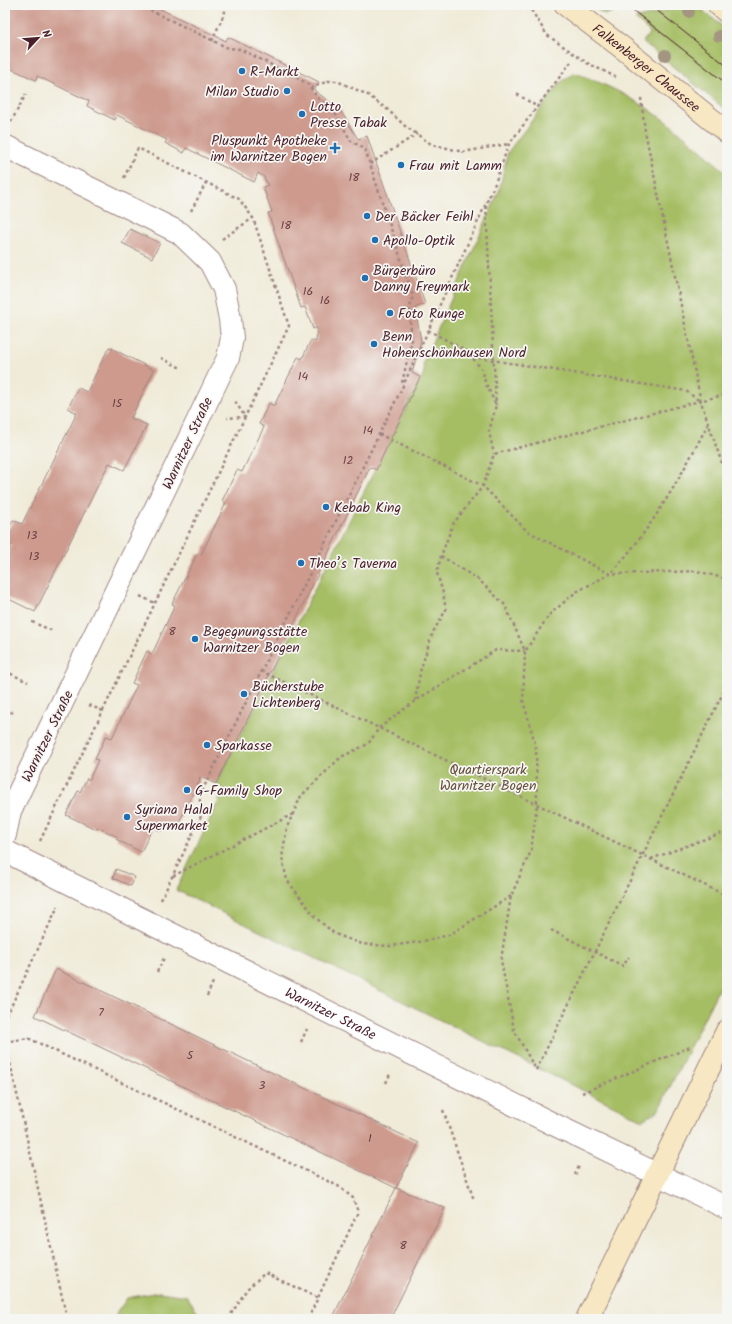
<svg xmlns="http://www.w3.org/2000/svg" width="732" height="1324" viewBox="0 0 732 1324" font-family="Kalam,sans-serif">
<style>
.green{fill:#a5be63;stroke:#786e47}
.building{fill:#cd9a8d}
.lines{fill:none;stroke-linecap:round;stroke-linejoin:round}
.street-casing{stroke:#9d8582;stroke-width:24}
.secondary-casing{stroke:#9d8582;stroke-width:24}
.path{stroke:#9d8582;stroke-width:2.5;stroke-dasharray:3 3;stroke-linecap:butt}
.street{stroke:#fff;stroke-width:22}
.secondary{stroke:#f7e8c3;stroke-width:22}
.tram{stroke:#4a1f2b;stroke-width:1}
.tree{fill:#a49582}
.poi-dot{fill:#1f6fb2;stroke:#f6f6f2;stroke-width:1.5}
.labels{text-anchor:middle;stroke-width:3.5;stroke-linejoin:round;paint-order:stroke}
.number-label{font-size:12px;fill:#6b3e44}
.street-label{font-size:14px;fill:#4a1f2b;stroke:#f6f6f2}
.poi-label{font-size:14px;fill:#4a1f2b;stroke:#f6f6f2;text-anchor:start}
.park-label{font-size:14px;fill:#654f3c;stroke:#f6f6f2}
</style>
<rect width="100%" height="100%" fill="#f6f6f2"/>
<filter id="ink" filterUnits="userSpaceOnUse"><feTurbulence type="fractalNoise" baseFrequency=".025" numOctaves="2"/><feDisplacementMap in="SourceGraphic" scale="8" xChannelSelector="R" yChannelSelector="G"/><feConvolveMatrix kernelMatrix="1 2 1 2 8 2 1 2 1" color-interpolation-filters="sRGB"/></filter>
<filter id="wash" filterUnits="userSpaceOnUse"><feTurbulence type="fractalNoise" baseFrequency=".012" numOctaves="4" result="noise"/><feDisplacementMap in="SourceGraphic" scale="16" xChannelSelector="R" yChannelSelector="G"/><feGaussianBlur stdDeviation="0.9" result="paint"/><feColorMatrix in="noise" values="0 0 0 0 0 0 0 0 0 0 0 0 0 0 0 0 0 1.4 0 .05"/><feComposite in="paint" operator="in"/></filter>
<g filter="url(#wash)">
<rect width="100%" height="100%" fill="#f0ebd8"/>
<path class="green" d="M591 5H629L605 15Z
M670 5H696L727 30V111L643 42 650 32 635 19 666 11Z
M575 73C603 83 630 96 654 113 680 130 703 153 727 173V972L658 1111 643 1120 176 890 224 790 216 784 424 373 423 363 499 191 508 152 561 82Z
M159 1292 187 1296 202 1319H113L127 1298Z"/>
<g id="blocks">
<path class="building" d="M5 5H152L226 41 228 37 319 82 314 90 340 110 358 139 367 136 425 304 415 308 421 341 412 373 420 377 376 470 370 467 216 784 200 777 199 780H200L178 824 160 831 153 827 141 852 116 839 118 837 97 827 96 829 66 815 78 791 80 792 87 778 89 780 98 760 95 759 106 736 112 738 137 685 132 683 147 651 152 654 175 605 172 604 197 554 201 555 226 503 222 501 237 470 242 472 264 427 259 424 269 403 274 406 298 357 302 359 311 340 316 342 317 327 313 329 305 307 301 308 268 213 272 212 263 187 268 185 264 177 258 173 254 182 186 148 184 153 165 143 167 140 117 115 115 120 87 106 89 101 37 76 36 80 5 66Z
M130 229 160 243 152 258 122 243Z
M109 347 154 370 131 418 147 425 124 470 109 463 35 612 5 597V560L12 545 5 542V536L13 520 22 524 77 413 68 408 78 388 87 392Z
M116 869 135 877 131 886 113 878Z
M56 969 419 1143 396 1188 35 1016Z
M396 1188 445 1208 390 1319H332Z"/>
</g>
</g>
<g filter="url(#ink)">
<use href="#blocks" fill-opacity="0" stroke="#9d8582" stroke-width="1"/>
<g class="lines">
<g class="street-casing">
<g id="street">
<path d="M5 146 180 233 210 262 224 289 230 319 232 338 228 358 223 368 10 811 5 835"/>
<path id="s1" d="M5 851 551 1123 727 1208"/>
</g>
</g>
<g class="secondary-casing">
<g id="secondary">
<path id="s2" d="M566 5 624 49 727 132"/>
<path d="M719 5 727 12"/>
<path d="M587 1319 727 1031"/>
</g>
</g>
<path class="path" d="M139 5 228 48 240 49 307 83 321 102 335 113 351 141 365 149 413 296 409 310 412 339 402 383
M528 5 547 35 587 63 616 77
M212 41 228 5
M311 88 328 81H337L368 95 388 110 405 126 431 144 463 152 508 144
M517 94 536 106
M641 98 645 131 701 402 727 478
M11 122 26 94
M370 164 417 134
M124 178 138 148 239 199 253 218 289 326 245 417 227 418
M486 206 496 405
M191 211 207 181
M222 239 253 218
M428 330 468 352 483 371 485 382 496 405 489 432 494 454
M473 357 686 391 701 402
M161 358 181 368
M379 434 483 486 527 531 610 574C652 529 680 478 708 424
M441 556 479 580 505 605 525 651 523 700 536 747 537 804 531 851 511 896 501 960 514 1030 536 1070
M140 596 155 603
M32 622 53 631
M526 650 549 615 576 592 610 574 697 571 727 579
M5 671 28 682
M261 671 727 896
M415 701 421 668 433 632 446 610 443 593 437 573 441 556 453 524 483 486 494 454 727 394
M89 705 103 711
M5 709 13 713
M40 841 245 417 235 401
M651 859 727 831
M173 876 293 814
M511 896 449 935 419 942 390 946 362 944 335 934 316 918 287 880 282 858 287 827 301 796 341 757 368 744 379 728 415 701 496 650 525 651
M161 900 203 812 199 797 402 388 494 186 509 144 571 62
M551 930 623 966 629 957
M157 972 164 958
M207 996 213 982
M5 1014 8 1013 58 906
M5 1040 67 1319
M5 1042 28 1038 338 1186 353 1198 358 1212 308 1319
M301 1042 307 1029
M536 1070 727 685
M386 1083 391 1072
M582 1093 690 1047
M443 1110 474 1200
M575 1175 580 1164
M228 1319 247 1289 265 1273 318 1298"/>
<use href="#street" class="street"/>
<use href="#secondary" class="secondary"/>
<path class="tram" d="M626 5 727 84
M650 5 727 66"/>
</g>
<g class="tree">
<circle cx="689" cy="12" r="6"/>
<circle cx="719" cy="36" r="6"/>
<circle cx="665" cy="55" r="6"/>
</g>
</g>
<g class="poi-dot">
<circle cx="242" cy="71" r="4"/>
<circle cx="287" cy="91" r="4"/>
<circle cx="302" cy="114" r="4"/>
<path d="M333 142h4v4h4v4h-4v4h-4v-4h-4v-4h4z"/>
<circle cx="401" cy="165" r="4"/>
<circle cx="367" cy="216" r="4"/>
<circle cx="375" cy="240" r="4"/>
<circle cx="365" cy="278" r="4"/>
<circle cx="390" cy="313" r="4"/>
<circle cx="374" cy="344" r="4"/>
<circle cx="326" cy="507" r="4"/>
<circle cx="301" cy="563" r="4"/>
<circle cx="195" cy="639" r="4"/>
<circle cx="244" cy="694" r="4"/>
<circle cx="207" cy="745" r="4"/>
<circle cx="187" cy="790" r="4"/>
<circle cx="127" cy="817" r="4"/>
</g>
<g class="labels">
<g class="number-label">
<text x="354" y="181">18</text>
<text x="286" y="229">18</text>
<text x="308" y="295">16</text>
<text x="325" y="304">16</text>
<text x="303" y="380">14</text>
<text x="117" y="407">15</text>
<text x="368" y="434">14</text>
<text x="348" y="464">12</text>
<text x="32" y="539">13</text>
<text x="34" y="560">13</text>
<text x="172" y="635">8</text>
<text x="101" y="1016">7</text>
<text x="190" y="1059">5</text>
<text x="262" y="1089">3</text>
<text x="370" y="1142">1</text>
<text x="403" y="1249">8</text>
</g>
<g class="street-label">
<text dy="5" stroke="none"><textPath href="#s2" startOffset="102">Falkenberger Chaussee</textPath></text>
<text transform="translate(187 443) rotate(-65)" y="5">Warnitzer Straße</text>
<text transform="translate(47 736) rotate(-64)" y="5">Warnitzer Straße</text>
<text dy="5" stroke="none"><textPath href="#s1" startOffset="364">Warnitzer Straße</textPath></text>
</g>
<g class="poi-label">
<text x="250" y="76">R-Markt</text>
<text x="279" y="96" text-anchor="end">Milan Studio</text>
<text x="310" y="111">Lotto<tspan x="310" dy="16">Presse Tabak</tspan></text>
<text x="327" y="145" text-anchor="end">Pluspunkt Apotheke<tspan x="327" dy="16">im Warnitzer Bogen</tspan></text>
<text x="409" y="170">Frau mit Lamm</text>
<text x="375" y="221">Der Bäcker Feihl</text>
<text x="383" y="245">Apollo-Optik</text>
<text x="373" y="275">Bürgerbüro<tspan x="373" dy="16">Danny Freymark</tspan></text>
<text x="398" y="318">Foto Runge</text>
<text x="382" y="341">Benn<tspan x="382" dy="16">Hohenschönhausen Nord</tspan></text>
<text x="334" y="512">Kebab King</text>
<text x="309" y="568">Theo’s Taverna</text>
<text x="203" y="636">Begegnungsstätte<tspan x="203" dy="16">Warnitzer Bogen</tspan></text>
<text x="252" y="691">Bücherstube<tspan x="252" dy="16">Lichtenberg</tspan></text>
<text x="215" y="750">Sparkasse</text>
<text x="195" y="795">G-Family Shop</text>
<text x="135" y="814">Syriana Halal<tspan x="135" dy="16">Supermarket</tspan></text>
</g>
<g class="park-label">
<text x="488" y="774">Quartierspark<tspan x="488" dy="16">Warnitzer Bogen</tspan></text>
</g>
</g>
<rect width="732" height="1324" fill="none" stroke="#f6f6f2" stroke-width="20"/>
<g transform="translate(38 38) rotate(64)" stroke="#f6f6f2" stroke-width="3" paint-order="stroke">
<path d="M0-3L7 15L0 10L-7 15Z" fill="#4a1f2b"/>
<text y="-6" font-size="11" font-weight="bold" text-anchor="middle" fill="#4a1f2b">N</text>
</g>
</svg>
